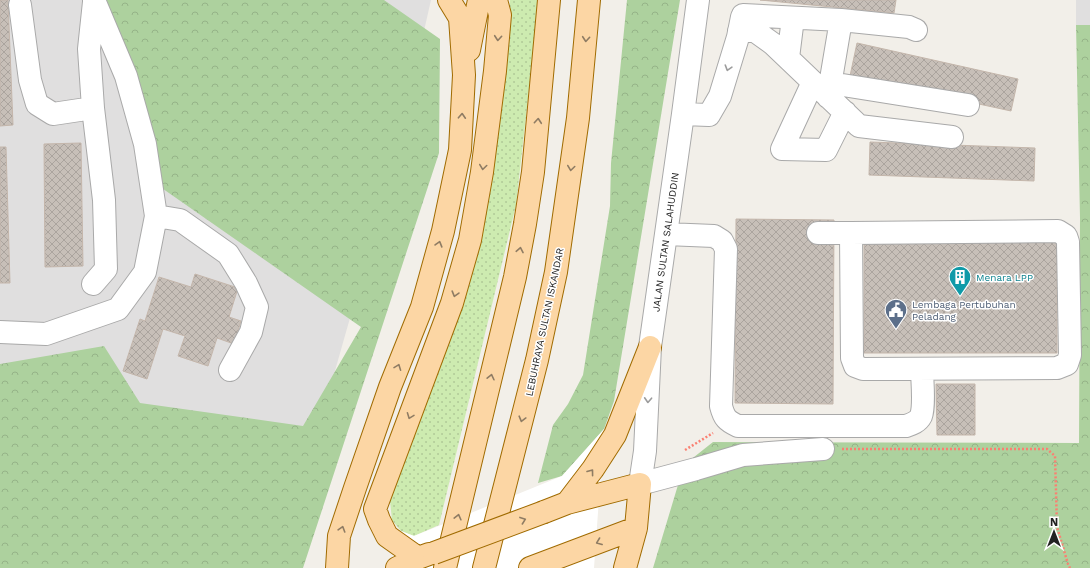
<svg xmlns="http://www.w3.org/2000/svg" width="1090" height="568" viewBox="0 0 1090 568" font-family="'Work Sans',sans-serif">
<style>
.residential{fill:#e0dfdf}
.grass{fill:url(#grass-dots)}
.forest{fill:url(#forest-crowns)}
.pier{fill:#fff}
.building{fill:url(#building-cross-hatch);stroke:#c4b6ab}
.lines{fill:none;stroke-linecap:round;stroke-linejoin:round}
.minor-casing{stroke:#a9a9a9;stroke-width:24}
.major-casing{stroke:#a06b00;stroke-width:24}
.path{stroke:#fa8072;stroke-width:2.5;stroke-dasharray:2 2;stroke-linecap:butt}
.minor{stroke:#fff;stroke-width:22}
.major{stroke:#fcd6a4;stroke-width:22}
.major-bridge-casing{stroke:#a06b00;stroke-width:24;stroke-linecap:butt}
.major-bridge{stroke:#fcd6a4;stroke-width:22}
.oneway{stroke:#8f7c63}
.oneway2{stroke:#9c9c9c}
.labels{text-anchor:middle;stroke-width:3;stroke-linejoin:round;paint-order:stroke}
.street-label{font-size:10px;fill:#222;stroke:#fff}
.culture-label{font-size:10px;fill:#0d838f;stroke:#fff;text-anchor:start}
.service-label{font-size:10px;fill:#4e5e75;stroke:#fff;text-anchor:start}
</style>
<defs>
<pattern id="grass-dots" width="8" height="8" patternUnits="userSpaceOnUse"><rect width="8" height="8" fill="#cdebb0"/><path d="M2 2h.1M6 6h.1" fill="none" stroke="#b0c997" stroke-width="1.8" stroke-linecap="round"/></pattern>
<pattern id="forest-crowns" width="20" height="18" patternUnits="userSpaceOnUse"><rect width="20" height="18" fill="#add19e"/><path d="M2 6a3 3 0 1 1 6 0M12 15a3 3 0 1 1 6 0" fill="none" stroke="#95b388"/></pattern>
<pattern id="building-cross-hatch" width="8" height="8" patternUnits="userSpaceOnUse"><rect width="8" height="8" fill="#c7bfb8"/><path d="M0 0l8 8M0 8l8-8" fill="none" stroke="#aba49e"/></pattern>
</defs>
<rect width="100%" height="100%" fill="#f2efe9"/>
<path class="residential" d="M0 0H431L394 163 279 568H0Z
M1076 0H1090V25H1076Z"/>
<path class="grass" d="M510 0H539L516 205 439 525 414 536 401 531 392 520 390 501 453 332 502 96Z"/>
<path class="forest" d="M99 0H384L440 39 439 153 303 568H0V364L104 346 140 403 303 426 361 327 146 177Z
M627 0H680L614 401 604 429 562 476 538 483 553 425 568 404 583 375 610 206 611 163Z
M1076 25H1090V568H653L684 465 713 442 1079 443 1080 218Z"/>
<path class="pier" d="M604 429 594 568H389L401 531 414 536 562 476Z"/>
<path class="building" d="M0 0H8L13 125 0 126Z
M760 0H896L894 13Z
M857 43 1018 79 1011 111 850 76Z
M870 142 1035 148 1034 181 869 175Z
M81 143 83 266 45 267 44 144Z
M0 147H6L10 283H0Z
M736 219 834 220 833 404 735 403Z
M864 241 1057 242V353H864Z
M195 274 238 288 229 317 241 321 234 344 217 338 208 366 178 356 185 336 163 329 147 379 123 371 140 319 145 321 159 277 191 287Z
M936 384H975V435H937Z"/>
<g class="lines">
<g class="minor-casing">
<path id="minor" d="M698 0 683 114 650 347 645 451 640 484 696 469 743 455 823 449
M20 5 30 80 37 104 53 114 93 108
M743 15 841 20 909 27 916 30
M739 31H755L773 44 859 126 952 137
M788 58 793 18
M813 82 782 149 826 150 845 112
M830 83 968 105
M828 97 841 20
M683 114 709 115 720 96 738 37 742 17
M156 216 180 220 228 254 246 283 257 307 251 332 230 370
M1058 231 1066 236 1068 242 1070 355 1067 364 1057 368 863 369 855 366 852 358 851 233Z
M818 233H851
M666 234 714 236 722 241 726 249 721 406C724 418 727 421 738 426H906C912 424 918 422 921 416 925 405 922 381 922 369
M93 284 106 269 104 200 93 108 89 49 94 2
M0 332 46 334 118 309 145 272 156 216 145 144 126 76 94 0"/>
</g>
<g class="major-casing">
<path id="major" d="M469 50 479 0
M567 503 593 469 615 435 650 347
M544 512 567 503 640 484 636 528 625 568
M418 558 387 536 379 520 375 509 452 303 470 240 482 172 495 71 500 15 496 0
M337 568 339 536 355 488 390 387 422 307 443 231 460 150 464 75 460 18 449 0
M397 568 418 558 429 554
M445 568 515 277 525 224 533 172 549 0
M484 568 537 360 556 272 578 118 589 0
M530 568 636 528"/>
</g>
<path class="path" d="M842 449H1047L1055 456 1057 527 1068 564 1070 568
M685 450 713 433"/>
<use href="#minor" class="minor"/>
<use href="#major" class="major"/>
<g class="major-bridge-casing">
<path id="major-bridge" d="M434 553 544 512"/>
</g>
<use href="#major-bridge" class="major-bridge"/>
</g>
<defs><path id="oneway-chevron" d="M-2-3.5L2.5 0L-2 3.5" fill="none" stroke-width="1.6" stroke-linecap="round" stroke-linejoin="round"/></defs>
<g class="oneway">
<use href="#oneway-chevron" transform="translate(498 38) rotate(95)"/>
<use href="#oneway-chevron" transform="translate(586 39) rotate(95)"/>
<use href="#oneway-chevron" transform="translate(462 116) rotate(-87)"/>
<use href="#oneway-chevron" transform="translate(538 121) rotate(-85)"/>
<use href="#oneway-chevron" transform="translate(483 167) rotate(98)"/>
<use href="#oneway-chevron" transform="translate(571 168) rotate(98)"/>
<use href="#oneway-chevron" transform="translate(439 244) rotate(-74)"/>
<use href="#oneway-chevron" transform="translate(520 250) rotate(-79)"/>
<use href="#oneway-chevron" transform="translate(455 294) rotate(106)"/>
<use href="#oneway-chevron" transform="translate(398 367) rotate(-69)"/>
<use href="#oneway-chevron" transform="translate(491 377) rotate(-77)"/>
<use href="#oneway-chevron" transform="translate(410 416) rotate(111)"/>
<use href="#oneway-chevron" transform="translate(522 419) rotate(105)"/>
<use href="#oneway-chevron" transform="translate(591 472) rotate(-53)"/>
<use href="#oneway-chevron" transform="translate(458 517) rotate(-76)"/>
<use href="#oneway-chevron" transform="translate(523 520) rotate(-20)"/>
<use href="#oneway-chevron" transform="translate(342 529) rotate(-73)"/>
<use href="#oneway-chevron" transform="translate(599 542) rotate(159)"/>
</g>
<g class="oneway2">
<use href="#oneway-chevron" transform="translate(728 68) rotate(107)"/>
<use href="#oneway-chevron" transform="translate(648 400) rotate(93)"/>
</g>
<defs>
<g id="building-pin" transform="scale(1.15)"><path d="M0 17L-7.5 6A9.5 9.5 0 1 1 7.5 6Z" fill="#0f9aa8" stroke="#fff"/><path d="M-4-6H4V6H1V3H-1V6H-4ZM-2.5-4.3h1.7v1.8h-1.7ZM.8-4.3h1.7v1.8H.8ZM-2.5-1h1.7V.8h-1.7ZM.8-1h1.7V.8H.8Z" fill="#fff"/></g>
<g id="civic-pin" transform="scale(1.15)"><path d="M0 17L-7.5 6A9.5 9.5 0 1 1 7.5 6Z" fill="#5c6f8a" stroke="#fff"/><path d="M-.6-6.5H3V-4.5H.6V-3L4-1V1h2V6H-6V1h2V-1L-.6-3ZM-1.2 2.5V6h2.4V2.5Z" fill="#fff"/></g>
</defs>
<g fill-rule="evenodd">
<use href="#building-pin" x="960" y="277"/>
<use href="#civic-pin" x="896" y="310"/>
</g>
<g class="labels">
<g class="street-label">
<text transform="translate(665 242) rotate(-82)" y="4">JALAN SULTAN SALAHUDDIN</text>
<text transform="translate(544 322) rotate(-78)" y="4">LEBUHRAYA SULTAN ISKANDAR</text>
</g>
<g class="culture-label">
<text x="976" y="281">Menara LPP</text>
</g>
<g class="service-label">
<text x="912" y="308">Lembaga Pertubuhan<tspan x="912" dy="12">Peladang</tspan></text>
</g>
</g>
<g transform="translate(1054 532)" stroke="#ffffff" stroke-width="3" paint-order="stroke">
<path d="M0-3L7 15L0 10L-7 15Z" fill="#222222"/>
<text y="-6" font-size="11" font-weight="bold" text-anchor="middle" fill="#222222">N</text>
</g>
</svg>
